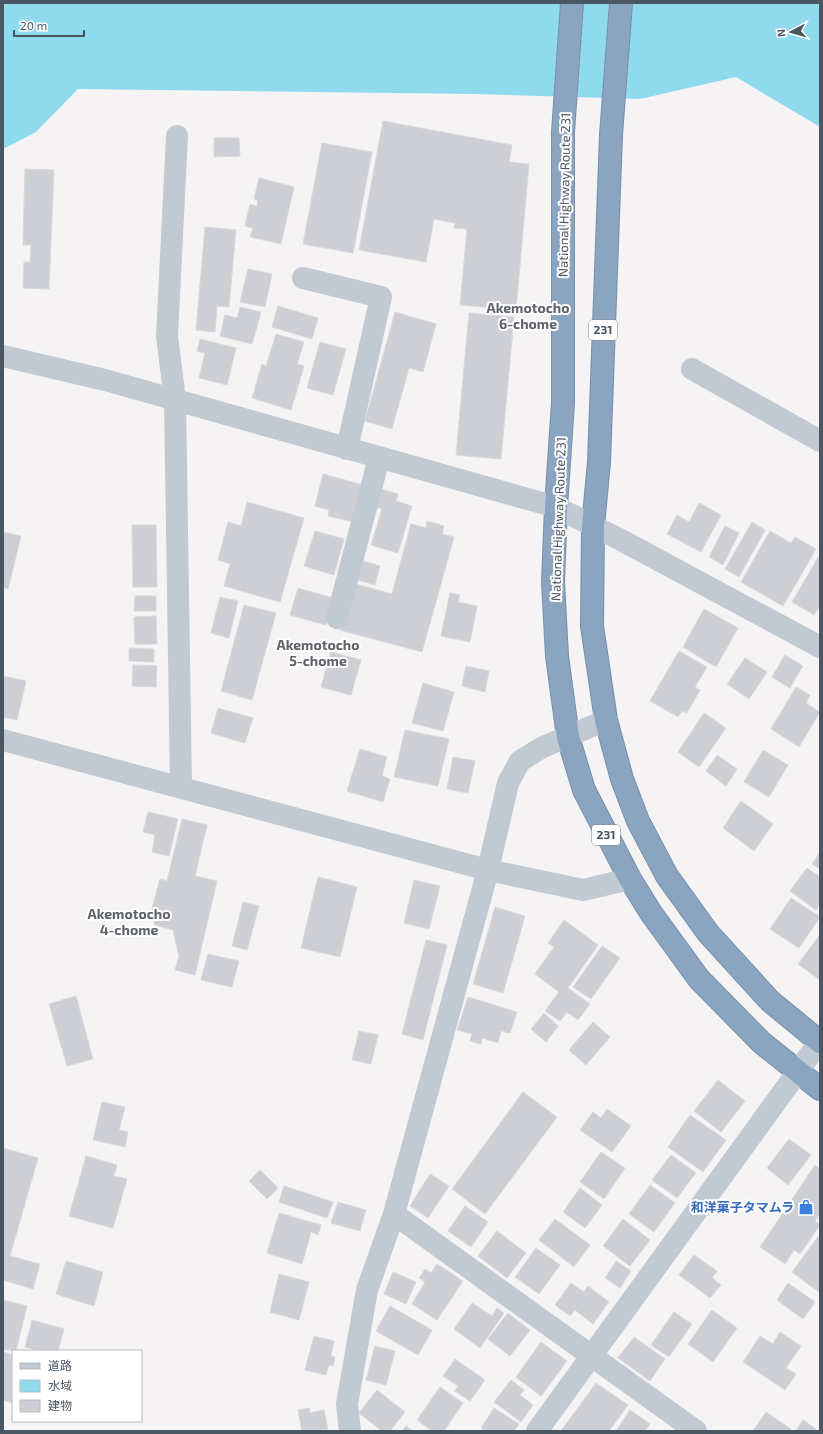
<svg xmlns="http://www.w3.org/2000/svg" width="823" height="1434" viewBox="0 0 823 1434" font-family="'Exo 2','Noto Sans JP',sans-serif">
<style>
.water{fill:#90daee}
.building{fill:#cdcfd5;stroke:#d7d9de}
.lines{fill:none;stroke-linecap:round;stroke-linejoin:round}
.highway-casing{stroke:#7690ad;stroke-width:24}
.minor{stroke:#c1cad2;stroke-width:22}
.highway{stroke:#8ba5c1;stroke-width:22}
.labels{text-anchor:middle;stroke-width:4;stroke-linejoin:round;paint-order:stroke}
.shield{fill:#fff;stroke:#808990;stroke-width:1}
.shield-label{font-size:12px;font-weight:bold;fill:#4a5661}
.street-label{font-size:13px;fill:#4a5661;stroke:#fff}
.shop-label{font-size:13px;font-weight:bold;fill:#366cbe;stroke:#fff;text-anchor:end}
.neighbourhood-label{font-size:14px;font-weight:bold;fill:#5f6368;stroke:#fff}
</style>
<rect width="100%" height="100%" fill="#f5f3f3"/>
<path class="water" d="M3 3H820V127L736 77 640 99 475 94 78 89 36 132 3 149Z"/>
<path class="building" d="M383 121 512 145 509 162 529 164 516 310 460 305 467 229 454 228 455 223 434 219 426 262 359 250Z
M214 138H239L240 156 214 157Z
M322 143 372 152 353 253 303 244Z
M25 169 54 170 49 289 23 288 24 262H30L31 245H23Z
M259 178 294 187 281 244 250 237 253 228 245 226 250 204 257 206 258 200 254 199Z
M205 227 236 230 229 307 217 306 215 332 196 330Z
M248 269 272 274 265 307 240 302Z
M278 306 318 318 312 339 272 327Z
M240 307 261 312 252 344 220 336 225 315 237 318Z
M395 312 436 324 423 372 409 368 392 429 365 421Z
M469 313 514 317 501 459 456 455Z
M276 334 304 342 297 364 304 366 291 410 252 398 262 364 266 366Z
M200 339 236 348 227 385 199 378 205 353 197 351Z
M320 342 346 349 333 395 307 388Z
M323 474 363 485 354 522 328 516 329 510 315 506Z
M378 488 398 494 396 501 412 506 398 553 371 545 382 509 373 506Z
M247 502 304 518 280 602 224 586 230 564 218 560 228 522 241 526Z
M699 503 721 515 701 552 667 534 677 515 689 522Z
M427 521 444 526 442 534 454 537 422 652 340 630 352 583 392 594 411 524 426 528Z
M752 522 765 530 739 577 725 569Z
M132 525H156L157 587H133Z
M725 526 739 533 723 565 709 557Z
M315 531 344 539 334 575 304 566Z
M770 531 791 543 795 537 816 549 783 606 741 582Z
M3 532 21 536 8 589 3 587Z
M820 554V606L814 615 792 602Z
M363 561 380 566 375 585 358 580Z
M298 588 333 598 326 625 290 615Z
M450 593 460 595 458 602 477 606 470 642 441 636Z
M135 596H156V611H134Z
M220 597 238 601 229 638 211 633Z
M244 605 276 613 252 700 221 691Z
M704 609 738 628 716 667 683 647Z
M156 616 157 644H135L134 617Z
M129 648 154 649V662L129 661Z
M679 651 707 667 695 687 700 690 687 713 682 711 678 717 650 701Z
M331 652 361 660 351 695 321 687Z
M785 655 803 666 790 688 772 677Z
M745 658 767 672 749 699 727 684Z
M133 665 157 666 156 687 132 686Z
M466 666 489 671 485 692 462 686Z
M3 676 26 681 17 720 3 717Z
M423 683 454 692 443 731 412 723Z
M796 687 810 695 806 703 820 712 799 747 771 729Z
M218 708 253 718 245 743 211 733Z
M704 713 726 728 699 767 678 752Z
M405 730 449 739 438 786 394 777Z
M360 749 387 757 382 776 390 779 383 802 347 791Z
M763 750 788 765 769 797 744 782Z
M717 755 737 769 726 786 706 771Z
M453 757 475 761 468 793 447 789Z
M741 801 773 824 754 851 723 828Z
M148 812 178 819 169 856 152 852 155 835 143 832Z
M182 819 207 825 195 876 217 881 195 975 175 970 179 957 173 930 155 925 152 908 160 879 167 881Z
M820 852V869L812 864Z
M807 868 820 877V904L816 910 790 891Z
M318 877 357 887 340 957 301 948Z
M414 880 440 886 429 929 404 923Z
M791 898 820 917 799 948 770 929Z
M243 902 259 906 247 950 232 946Z
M495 907 525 916 503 993 473 984Z
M564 920 598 945 568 988 590 1004 578 1020 567 1012 560 1021 545 1011 559 992 535 974 554 947 548 943Z
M819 936H820V980L798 964Z
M426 940 447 945 423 1040 402 1034Z
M602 946 620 958 591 999 573 987Z
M208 954 239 961 232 987 201 980Z
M76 996 93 1059 67 1066 49 1004Z
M468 997 517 1012 510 1033 501 1031 498 1043 482 1038 481 1044 470 1041 472 1034 457 1030Z
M544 1013 558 1026 546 1042 531 1029Z
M593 1022 610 1037 586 1065 569 1050Z
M359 1031 378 1035 371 1064 352 1060Z
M718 1080 745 1101 721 1132 694 1111Z
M523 1092 557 1117 485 1214 452 1189Z
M102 1102 125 1107 119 1130 128 1132 125 1147 93 1140Z
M607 1109 631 1126 612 1152 580 1130 593 1112 601 1118Z
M690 1115 726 1140 703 1172 668 1147Z
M789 1139 811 1155 788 1185 767 1168Z
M3 1148 38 1158 10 1256 40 1264 33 1289 3 1280Z
M601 1152 625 1168 604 1199 580 1182Z
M671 1155 696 1173 677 1198 652 1180Z
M86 1156 117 1165 114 1176 127 1179 113 1228 69 1216Z
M815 1165 820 1169V1213L815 1221 820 1225 800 1254 794 1250 785 1264 760 1247Z
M260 1170 278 1188 267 1199 249 1181Z
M430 1174 449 1186 428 1218 410 1206Z
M650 1185 675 1203 654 1232 629 1214Z
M284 1186 333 1202 327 1218 279 1202Z
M580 1188 602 1205 585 1228 563 1212Z
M338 1202 366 1210 360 1231 331 1223Z
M465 1206 488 1222 471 1247 448 1231Z
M279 1213 321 1225 318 1235 311 1232 302 1264 267 1253Z
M555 1219 590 1245 574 1267 539 1240Z
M623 1219 650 1240 630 1266 603 1246Z
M497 1231 526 1253 507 1278 478 1256Z
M820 1234V1293L792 1272Z
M536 1248 560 1265 539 1294 515 1277Z
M694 1255 717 1271 712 1278 721 1285 710 1298 679 1275Z
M66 1261 103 1272 94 1306 56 1294Z
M616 1261 631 1271 620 1288 605 1278Z
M437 1264 463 1281 437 1320 412 1304 425 1282 419 1278 425 1269 431 1273Z
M393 1272 416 1282 406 1304 384 1294Z
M279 1274 309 1282 299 1320 270 1312Z
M571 1283 584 1292 588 1286 609 1302 593 1324 575 1310 570 1316 555 1305Z
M788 1283 815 1302 803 1319 777 1300Z
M3 1300 27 1306 16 1351 3 1349Z
M472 1303 492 1316 497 1308 504 1313 480 1348 454 1329Z
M390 1306 432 1330 418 1355 376 1331Z
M712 1310 737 1328 713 1362 688 1344Z
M674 1312 692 1324 669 1357 651 1345Z
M508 1313 530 1330 510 1356 488 1339Z
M32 1320 64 1329 58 1351H40L25 1347Z
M780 1332 801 1346 786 1368 796 1374 785 1390 743 1362 760 1336 773 1344Z
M314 1336 334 1341 331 1356 335 1357 333 1366 329 1365 326 1375 305 1370Z
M634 1337 665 1359 650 1381 618 1358Z
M541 1342 567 1361 541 1396 516 1377Z
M375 1346 395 1351 386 1385 366 1380Z
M4 1352 13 1355V1403L3 1400Z
M455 1359 485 1380 470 1401 455 1391 458 1386 443 1376Z
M511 1380 524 1390 520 1395 533 1405 521 1422 494 1402Z
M596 1383 628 1405 609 1431H561Z
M440 1387 463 1403 444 1431H432L417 1420Z
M377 1390 405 1412 390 1431H382L359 1413Z
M309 1408 310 1413 324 1410 328 1429 302 1431 298 1410Z
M494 1408 519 1424 514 1431H485L481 1428Z
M630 1410 650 1424 645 1431H616Z
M766 1412 791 1429 790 1431H753Z
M803 1420 816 1429 814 1431H796Z
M406 1426 413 1431H402Z"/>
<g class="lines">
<g class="highway-casing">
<path id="highway" d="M572 3 563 132V403L556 507 553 582 557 656 568 737 584 790 630 879 651 913 699 979 762 1043 820 1089
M621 3 611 135 599 462 593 526 592 626 606 720 622 779 638 821 667 876 708 933 770 1001 820 1042"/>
</g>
<path class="minor" d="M177 136 167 336 175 400 181 787
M303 278 381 297 347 449
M3 356 105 380 556 507 623 541 820 647
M692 369 820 441
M337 618 379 458
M3 740 488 870 583 890 630 879
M394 1214 696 1431
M350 1431 347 1404 367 1290 394 1214 488 870 508 783 520 761 541 748 606 720
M537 1431 820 1041"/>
<use href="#highway" class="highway"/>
</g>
<defs>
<g id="shop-bare" transform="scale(1.2)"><path d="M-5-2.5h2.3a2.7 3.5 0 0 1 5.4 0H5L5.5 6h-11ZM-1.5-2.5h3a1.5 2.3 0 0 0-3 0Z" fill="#3f7fe0" stroke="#fff" stroke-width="2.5" paint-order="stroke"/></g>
</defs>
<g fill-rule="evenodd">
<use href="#shop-bare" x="806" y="1207"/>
</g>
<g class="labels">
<g class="shield">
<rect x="589" y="320" width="28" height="20" rx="3"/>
<rect x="592" y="825" width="28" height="20" rx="3"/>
</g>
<g class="shield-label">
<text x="603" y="334">231</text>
<text x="606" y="839">231</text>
</g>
<g class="street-label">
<text transform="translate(564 195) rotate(-89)" y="5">National Highway Route 231</text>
<text transform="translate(558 519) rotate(-88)" y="5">National Highway Route 231</text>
</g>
<g class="shop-label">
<text x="794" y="1212">和洋菓子タマムラ</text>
</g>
<g class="neighbourhood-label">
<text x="528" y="313">Akemotocho<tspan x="528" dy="16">6-chome</tspan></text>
<text x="318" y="650">Akemotocho<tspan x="318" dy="16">5-chome</tspan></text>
<text x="129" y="919">Akemotocho<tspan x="129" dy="16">4-chome</tspan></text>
</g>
</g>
<rect width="823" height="1434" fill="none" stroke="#4a5661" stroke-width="8"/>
<rect x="12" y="1350" width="130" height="72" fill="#ffffff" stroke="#b7bbc0"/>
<rect x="20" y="1363" width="20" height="6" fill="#c1cad2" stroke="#b7bbc0"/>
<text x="48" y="1370" font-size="12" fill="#4a5661">道路</text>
<rect x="20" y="1380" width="20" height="12" fill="#90daee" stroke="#b7bbc0"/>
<text x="48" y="1390" font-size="12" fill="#4a5661">水域</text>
<rect x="20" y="1400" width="20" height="12" fill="#cdcfd5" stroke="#b7bbc0"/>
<text x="48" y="1410" font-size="12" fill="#4a5661">建物</text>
<g transform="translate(791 32) rotate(264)" stroke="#ffffff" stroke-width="3" paint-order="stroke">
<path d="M0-3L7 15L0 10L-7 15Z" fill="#4a5661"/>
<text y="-6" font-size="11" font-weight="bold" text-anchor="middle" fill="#4a5661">N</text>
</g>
<path d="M14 30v6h70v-6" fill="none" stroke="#4a5661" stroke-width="2"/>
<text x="20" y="30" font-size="12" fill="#4a5661" stroke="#ffffff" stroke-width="3" paint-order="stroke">20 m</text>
</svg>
